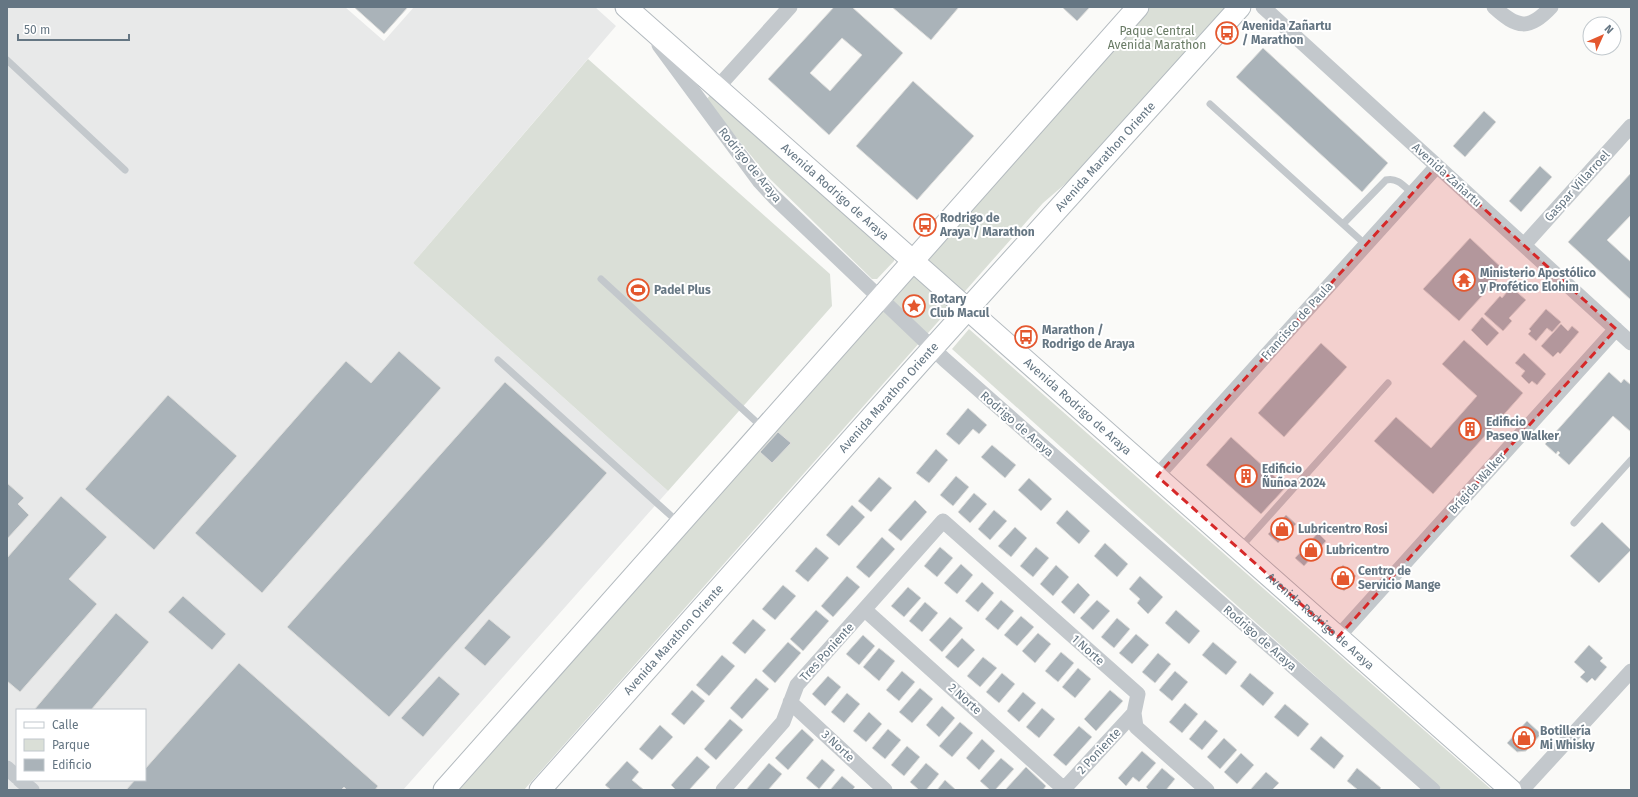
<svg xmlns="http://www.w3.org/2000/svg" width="1638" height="797" viewBox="0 0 1638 797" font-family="'Fira Sans',sans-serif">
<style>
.built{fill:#e8e9e9;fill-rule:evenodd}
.green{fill:#dadfd7}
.building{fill:#aab3b9;stroke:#dcdcda;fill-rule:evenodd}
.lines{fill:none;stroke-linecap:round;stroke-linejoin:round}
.secondary-casing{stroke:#b3babf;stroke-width:23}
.lane{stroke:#c3c8cc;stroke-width:7}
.street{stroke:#c3c8cc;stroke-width:15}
.secondary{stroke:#fff;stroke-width:21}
.marked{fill:#d62828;fill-opacity:0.2;stroke:#d62828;stroke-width:3;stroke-dasharray:8 5;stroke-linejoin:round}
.labels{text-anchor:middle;stroke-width:4;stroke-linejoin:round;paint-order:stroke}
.poi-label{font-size:12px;font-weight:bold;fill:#657683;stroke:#fff;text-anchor:start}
.park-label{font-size:12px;fill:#687a64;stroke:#fff}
.street-label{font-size:12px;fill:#657683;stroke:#fff}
</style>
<rect width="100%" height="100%" fill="#fafaf8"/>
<path class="built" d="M7 7H345L384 41 414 7H595L616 26 413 263 668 491 403 790H7ZM17 710H145V780H17Z"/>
<path class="green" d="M1143 7H1227L1086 166 1043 203 524 790H453Z
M588 59 830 274 832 306 668 491 413 263Z
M712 93 894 254V261L877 279H872L770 179 706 100Z
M969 329 1492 790H1442L952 349Z"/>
<path class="building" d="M354 7H408L384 34Z
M834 7H852L903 53 829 135 768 79ZM842 38 862 55 830 91 810 73Z
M892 7H959L931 40Z
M1062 7H1090L1077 21Z
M1263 48 1388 163 1362 192 1236 77Z
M913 81 974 136 917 200 856 146Z
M1484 111 1496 122 1465 157 1453 146Z
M1540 166 1552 177 1521 212 1509 201Z
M1631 173V215L1607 240 1631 262V300L1568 242Z
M1470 238 1505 271 1459 321 1423 289Z
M1511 287 1526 300 1509 318 1512 321 1503 331 1484 314 1500 296 1502 298Z
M1546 309 1561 322 1552 332 1547 328 1536 341 1528 334 1531 331 1529 329Z
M1482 317 1499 333 1487 346 1471 330Z
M1561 324 1568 331 1572 326 1579 332 1560 354 1558 352 1553 357 1541 346Z
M1464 340 1523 393 1433 494 1374 441 1396 417 1431 448 1477 396 1442 364Z
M1321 343 1347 367 1284 437 1258 413Z
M399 351 441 388 262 593 195 533 346 361 371 383Z
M1524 353 1546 374 1537 385 1532 381 1529 384 1521 376 1525 371 1515 363Z
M1609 372 1621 383 1624 379 1631 385V432L1613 416 1569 465 1558 455 1560 453 1558 451 1556 454 1545 444Z
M505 382 607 473 389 717 287 627Z
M168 395 237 456 154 550 85 489Z
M968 408 987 425 979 434 973 429 959 445 946 434Z
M778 432 791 443 772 463 760 452Z
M1231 437 1286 487 1261 514 1206 465Z
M992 445 1016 465 1005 478 981 457Z
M936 449 948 460 929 483 916 473Z
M956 476 969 487 953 506 940 495Z
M879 477 892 488 871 512 858 501Z
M1029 478 1052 499 1041 511 1018 490Z
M7 483 24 498 18 504 29 515 7 539Z
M974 493 987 504 970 523 958 512Z
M61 496 107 537 69 579 97 604 20 692 7 681V558Z
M915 500 927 512 901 541 888 530Z
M852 505 865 517 839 546 826 535Z
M994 510 1007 521 990 540 978 529Z
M1067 510 1090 531 1079 544 1056 523Z
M1286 515 1296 524 1278 543 1268 534Z
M1602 522 1631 550 1599 583 1570 556Z
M1015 527 1027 538 1011 557 998 546Z
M1318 533 1326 541 1304 566 1295 558Z
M882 537 895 549 869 578 856 567Z
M1105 543 1128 564 1117 577 1094 556Z
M816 547 829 558 808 582 795 571Z
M940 547 953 558 937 577 924 566Z
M1036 547 1049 558 1033 577 1020 566Z
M961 564 973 575 957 594 944 583Z
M1056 565 1069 577 1053 596 1040 584Z
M1343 565 1356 576 1344 591 1330 579Z
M847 576 860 587 833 617 821 606Z
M1140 576 1163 597 1148 614 1137 603 1140 599 1129 589Z
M982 582 994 593 978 612 965 601Z
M1078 583 1090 595 1074 614 1061 602Z
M783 585 796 596 775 620 762 609Z
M908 587 921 598 904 617 891 606Z
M183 596 226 634 212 650 168 612Z
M1001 600 1014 611 998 630 985 619Z
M1097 600 1110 611 1093 630 1080 618Z
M925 602 938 613 922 632 909 621Z
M816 610 829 621 803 651 790 639Z
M1176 610 1200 631 1189 644 1165 623Z
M116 613 149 642 91 710H34Z
M1021 616 1034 627 1017 646 1004 635Z
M950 617 963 628 942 652 929 640Z
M1117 618 1130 629 1114 648 1101 637Z
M489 619 511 637 485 666 464 648Z
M753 619 766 630 745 654 732 643Z
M1038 633 1051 644 1035 663 1022 651Z
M1136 634 1149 645 1132 664 1119 653Z
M863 635 875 646 859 665 846 654Z
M962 638 975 650 958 668 945 657Z
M788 642 801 653 775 683 762 671Z
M1213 642 1237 662 1226 675 1202 655Z
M1589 645 1603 658 1600 661 1607 667 1595 681 1592 678 1587 683 1580 677 1585 672 1574 662Z
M879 648 895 661 879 681 863 667Z
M1061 652 1074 663 1058 682 1045 671Z
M1158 653 1171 664 1155 683 1142 672Z
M722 655 735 666 709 696 696 685Z
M983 657 997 668 980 687 967 676Z
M239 663 378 786 375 790H347L344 787 341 790H126L135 780H145V769Z
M1078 668 1091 679 1075 698 1062 687Z
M902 671 915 682 899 701 886 690Z
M1175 671 1188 682 1172 701 1159 690Z
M1002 673 1015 684 999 703 986 692Z
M1250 673 1274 693 1263 706 1240 686Z
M439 676 460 694 423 737 401 718Z
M828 676 841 687 825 706 812 694Z
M756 678 769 689 742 719 730 708Z
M920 688 933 699 912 723 899 712Z
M692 690 705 701 684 725 671 714Z
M1110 690 1123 701 1096 731 1084 719Z
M1023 692 1036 703 1019 722 1007 711Z
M847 693 860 704 844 723 831 712Z
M1185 703 1198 714 1182 733 1169 722Z
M1285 704 1309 724 1298 737 1274 717Z
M942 706 955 718 939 737 926 725Z
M1042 708 1055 719 1039 738 1026 727Z
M869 712 882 724 866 742 853 731Z
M730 719 743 730 716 760 704 749Z
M1205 720 1218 731 1202 750 1189 739Z
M1527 721 1541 734 1526 751 1517 752 1507 743Z
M960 722 973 733 952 757 939 746Z
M660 725 673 737 652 760 639 749Z
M1079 726 1092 737 1066 766 1053 755Z
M802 729 814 740 788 770 775 758Z
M888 729 901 740 885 759 872 748Z
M1321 736 1344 756 1334 769 1310 749Z
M1224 738 1237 750 1220 769 1207 757Z
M982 739 995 751 979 770 966 758Z
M907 746 920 757 904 776 891 765Z
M1142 751 1156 763 1139 782 1133 777 1126 786 1118 778Z
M1241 753 1254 765 1237 784 1224 772Z
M697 756 710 767 689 790H676L671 785Z
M1001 758 1014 769 995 790H990L980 781Z
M822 759 835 770 819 789 806 778Z
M627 761 639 772 632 780 644 790H611L605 785Z
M769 763 782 774 768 790H746Z
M926 763 939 774 926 790H919L910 782Z
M1026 767 1046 786 1043 790H1005Z
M1162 768 1175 779 1166 790H1149L1146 787Z
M1357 768 1381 788 1379 790H1358L1347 781Z
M1266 772 1279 783 1272 790H1250Z
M842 776 855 787 852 790H830Z
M945 780 956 790H937Z"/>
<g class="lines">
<g class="secondary-casing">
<g id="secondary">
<path id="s1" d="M626 7 1511 790"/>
<path d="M444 790 1138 7"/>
<path id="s2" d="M540 790 921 361 1240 7"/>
</g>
</g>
<path class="lane" d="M7 60 125 170
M1210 104 1366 245
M1343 224 1386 180C1397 177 1404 186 1412 193
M601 279 763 428
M498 360 679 523
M1574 523 1631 460
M1240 548 1388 383"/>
<path class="street" d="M1263 7 1631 343
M1494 7C1517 28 1529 31 1551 7
M659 45 760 182 774 197 945 360 1433 790
M717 88 790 7
M1524 245 1631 126
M1157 476 1437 166
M865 610 1064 789
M1338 637 1616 329
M790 702 885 790
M7 768 17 777
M20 780 32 790
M723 790 783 722 797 685 943 521 1138 694 1134 713 1136 727 1207 790
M1063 790 1134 713
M1522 790 1631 671"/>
<use href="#secondary" class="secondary"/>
</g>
<path class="marked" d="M1437 166 1616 329 1338 637 1157 476Z"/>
<defs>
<g id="bus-ring" transform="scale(1.15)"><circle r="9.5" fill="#fff" stroke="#e4572e" stroke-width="1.5"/><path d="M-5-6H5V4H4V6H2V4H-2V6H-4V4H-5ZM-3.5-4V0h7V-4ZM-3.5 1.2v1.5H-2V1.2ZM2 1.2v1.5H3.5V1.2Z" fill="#e4572e"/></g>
<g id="temple-ring" transform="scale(1.15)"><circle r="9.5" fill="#fff" stroke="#e4572e" stroke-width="1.5"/><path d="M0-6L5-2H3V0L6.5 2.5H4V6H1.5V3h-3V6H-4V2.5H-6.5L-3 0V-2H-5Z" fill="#e4572e"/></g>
<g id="stadium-ring" transform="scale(1.15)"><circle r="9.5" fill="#fff" stroke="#e4572e" stroke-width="1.5"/><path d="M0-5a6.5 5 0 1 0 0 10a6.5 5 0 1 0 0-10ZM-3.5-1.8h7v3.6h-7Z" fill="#e4572e"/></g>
<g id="sight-ring" transform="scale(1.15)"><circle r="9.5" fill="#fff" stroke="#e4572e" stroke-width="1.5"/><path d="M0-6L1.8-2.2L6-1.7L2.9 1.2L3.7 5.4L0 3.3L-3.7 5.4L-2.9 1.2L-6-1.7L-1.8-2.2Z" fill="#e4572e"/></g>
<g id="building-ring" transform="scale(1.15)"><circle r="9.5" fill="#fff" stroke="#e4572e" stroke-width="1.5"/><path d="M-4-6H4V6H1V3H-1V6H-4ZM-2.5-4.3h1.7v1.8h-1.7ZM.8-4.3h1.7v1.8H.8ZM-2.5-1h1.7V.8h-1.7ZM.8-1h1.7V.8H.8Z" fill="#e4572e"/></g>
<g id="shop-ring" transform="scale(1.15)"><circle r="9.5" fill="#fff" stroke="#e4572e" stroke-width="1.5"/><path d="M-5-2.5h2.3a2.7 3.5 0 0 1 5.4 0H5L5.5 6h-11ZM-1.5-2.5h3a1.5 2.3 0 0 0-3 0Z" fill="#e4572e"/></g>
</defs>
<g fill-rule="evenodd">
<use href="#bus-ring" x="1227" y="33"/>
<use href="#bus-ring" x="925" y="225"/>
<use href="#temple-ring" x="1464" y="280"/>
<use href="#stadium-ring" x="638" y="290"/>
<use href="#sight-ring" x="914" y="306"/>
<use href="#bus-ring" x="1026" y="337"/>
<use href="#building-ring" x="1470" y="429"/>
<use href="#building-ring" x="1246" y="476"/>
<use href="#shop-ring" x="1282" y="529"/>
<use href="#shop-ring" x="1311" y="550"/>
<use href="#shop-ring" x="1343" y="578"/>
<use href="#shop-ring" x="1524" y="738"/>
</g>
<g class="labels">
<g class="poi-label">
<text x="1242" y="30">Avenida Zañartu<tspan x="1242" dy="14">/ Marathon</tspan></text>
<text x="940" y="222">Rodrigo de<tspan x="940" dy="14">Araya / Marathon</tspan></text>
<text x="1480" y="277">Ministerio Apostólico<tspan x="1480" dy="14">y Profético Elohim</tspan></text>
<text x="654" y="294">Padel Plus</text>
<text x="930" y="303">Rotary<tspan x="930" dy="14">Club Macul</tspan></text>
<text x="1042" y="334">Marathon /<tspan x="1042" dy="14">Rodrigo de Araya</tspan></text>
<text x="1486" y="426">Edificio<tspan x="1486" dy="14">Paseo Walker</tspan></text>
<text x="1262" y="473">Edificio<tspan x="1262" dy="14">Ñuñoa 2024</tspan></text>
<text x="1298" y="533">Lubricentro Rosi</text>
<text x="1326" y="554">Lubricentro</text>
<text x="1358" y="575">Centro de<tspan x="1358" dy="14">Servicio Mange</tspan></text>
<text x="1540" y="735">Botillería<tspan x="1540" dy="14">Mi Whisky</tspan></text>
</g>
<g class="park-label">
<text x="1157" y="35">Paque Central<tspan x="1157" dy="14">Avenida Marathon</tspan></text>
</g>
<g class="street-label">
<text dy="4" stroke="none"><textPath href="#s2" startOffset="849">Avenida Marathon Oriente</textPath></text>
<text transform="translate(750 165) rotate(51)" y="4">Rodrigo de Araya</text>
<text transform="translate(1447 175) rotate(42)" y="4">Avenida Zañartu</text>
<text transform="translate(1577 186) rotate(-48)" y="4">Gaspar Villarroel</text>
<text dy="4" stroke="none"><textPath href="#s1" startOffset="279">Avenida Rodrigo de Araya</textPath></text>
<text transform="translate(1297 321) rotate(-48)" y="4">Francisco de Paula</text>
<text dy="4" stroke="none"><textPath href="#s2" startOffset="525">Avenida Marathon Oriente</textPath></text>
<text dy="4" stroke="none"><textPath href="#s1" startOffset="603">Avenida Rodrigo de Araya</textPath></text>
<text transform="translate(1017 424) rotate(41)" y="4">Rodrigo de Araya</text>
<text transform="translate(1477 483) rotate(-48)" y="4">Brígida Walker</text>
<text dy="4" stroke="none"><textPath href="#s1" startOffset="927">Avenida Rodrigo de Araya</textPath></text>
<text transform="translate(1260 638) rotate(41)" y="4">Rodrigo de Araya</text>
<text dy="4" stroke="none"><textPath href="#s2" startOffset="201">Avenida Marathon Oriente</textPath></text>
<text transform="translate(1088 650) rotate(42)" y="4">1 Norte</text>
<text transform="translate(827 652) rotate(-48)" y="4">Tres Poniente</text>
<text transform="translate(965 699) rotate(42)" y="4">2 Norte</text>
<text transform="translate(838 746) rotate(43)" y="4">3 Norte</text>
<text transform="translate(1099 751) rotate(-47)" y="4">2 Poniente</text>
</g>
</g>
<rect width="1638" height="797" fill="none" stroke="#657683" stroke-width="16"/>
<rect x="16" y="709" width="130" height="72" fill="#ffffff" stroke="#c1c8cd"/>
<rect x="24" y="722" width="20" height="6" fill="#ffffff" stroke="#c1c8cd"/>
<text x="52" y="729" font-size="12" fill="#657683">Calle</text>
<rect x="24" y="739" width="20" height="12" fill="#dadfd7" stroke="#c1c8cd"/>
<text x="52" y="749" font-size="12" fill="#657683">Parque</text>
<rect x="24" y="759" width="20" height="12" fill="#aab3b9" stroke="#c1c8cd"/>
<text x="52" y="769" font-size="12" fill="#657683">Edificio</text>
<g transform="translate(1602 36) rotate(45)"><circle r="19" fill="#ffffff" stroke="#c1c8cd"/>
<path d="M0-3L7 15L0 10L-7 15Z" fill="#e4572e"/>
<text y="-6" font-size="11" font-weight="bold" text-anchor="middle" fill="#657683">N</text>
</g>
<path d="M18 34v6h111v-6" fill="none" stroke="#657683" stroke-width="2"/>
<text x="24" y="34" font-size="12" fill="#657683" stroke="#ffffff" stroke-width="3" paint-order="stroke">50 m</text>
</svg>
